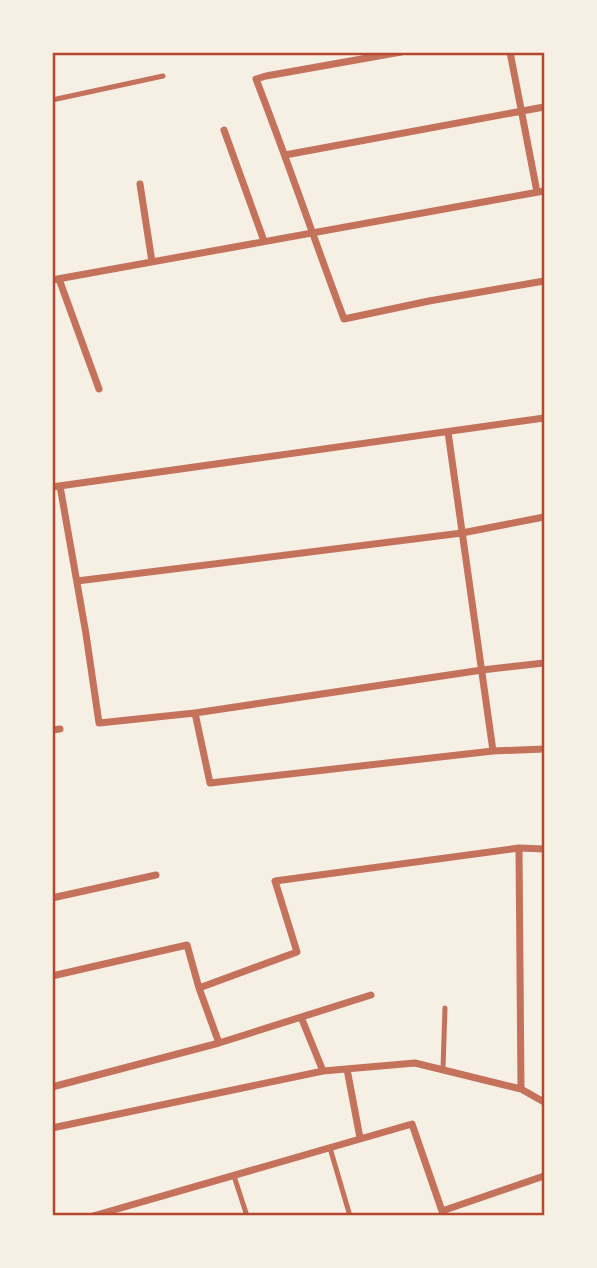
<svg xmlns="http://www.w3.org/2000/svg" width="597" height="1268" viewBox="0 0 597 1268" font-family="'Asap Condensed',sans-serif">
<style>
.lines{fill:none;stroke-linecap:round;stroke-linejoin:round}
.service{stroke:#c5725c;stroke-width:5}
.minor{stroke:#c5725c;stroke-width:7}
.neatline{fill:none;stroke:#b5482f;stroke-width:2.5}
</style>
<rect width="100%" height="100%" fill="#f6efe4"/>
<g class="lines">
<path class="service" d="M52 100 163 76
M443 1069 445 1008
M330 1148 350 1216
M234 1176 247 1216"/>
<path class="minor" d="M401 52 266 76 256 79C287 159 314 239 344 319L429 301 544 281
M510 52 537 192
M224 130 264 241
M285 155 544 107
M140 184 152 262
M59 279 99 389
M52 280 544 191
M448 432 493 751
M60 486 86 634 99 723 195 713 210 783 493 751 544 749
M52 487 544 418
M77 581 462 533 544 517
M195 713 482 670 544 663
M52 730 60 729
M519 848 521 1089
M52 898 156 875
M52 976 187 945 199 988 219 1043
M199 988 297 952 275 881 519 848 544 849
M301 1017 323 1071
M347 1069 360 1138
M52 1087 219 1043 371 995
M52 1128 323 1071 415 1063 521 1089 544 1102
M93 1216 412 1124 442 1211 544 1176"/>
</g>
<rect width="597" height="1268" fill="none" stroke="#f6efe4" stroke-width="108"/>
<rect x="54" y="54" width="489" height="1160" class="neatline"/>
</svg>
